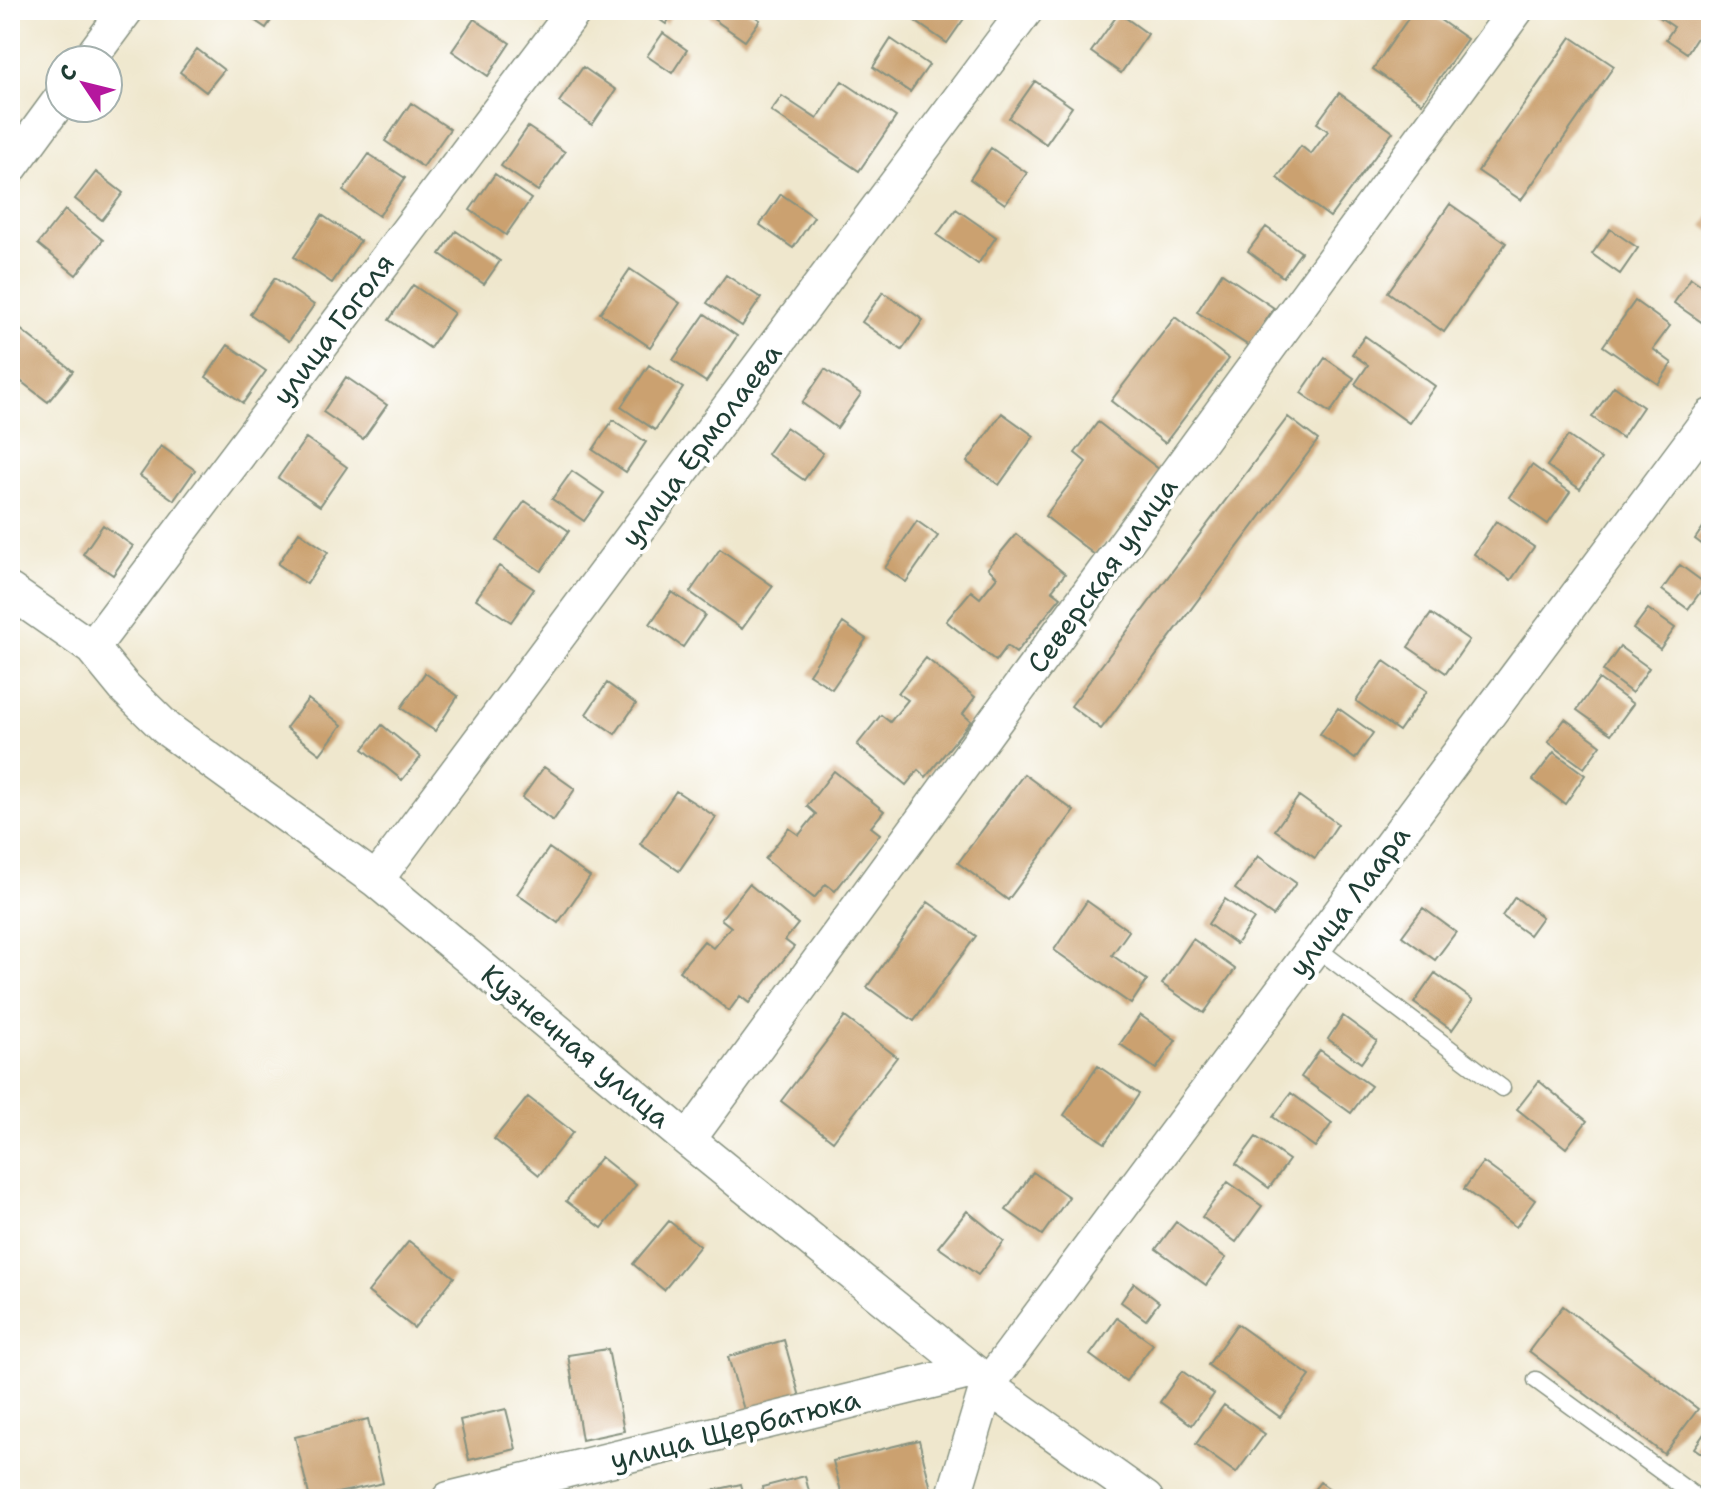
<svg xmlns="http://www.w3.org/2000/svg" width="1721" height="1509" viewBox="0 0 1721 1509" font-family="'Shantell Sans',sans-serif">
<style>
.building{fill:#cba16f}
.lines{fill:none;stroke-linecap:round;stroke-linejoin:round}
.service-casing{stroke:#879280;stroke-width:19}
.minor-casing{stroke:#879280;stroke-width:37}
.service{stroke:#fff;stroke-width:16}
.minor{stroke:#fff;stroke-width:34}
.labels{text-anchor:middle;stroke-width:8;stroke-linejoin:round;paint-order:stroke}
.street-label{font-size:28px;fill:#1f3d34;stroke:#fff}
</style>
<rect width="100%" height="100%" fill="#fff"/>
<filter id="ink" filterUnits="userSpaceOnUse"><feTurbulence type="fractalNoise" baseFrequency=".0125" numOctaves="2"/><feDisplacementMap in="SourceGraphic" scale="16" xChannelSelector="R" yChannelSelector="G"/><feConvolveMatrix kernelMatrix="1 2 1 2 8 2 1 2 1" color-interpolation-filters="sRGB"/></filter>
<filter id="wash" filterUnits="userSpaceOnUse"><feTurbulence type="fractalNoise" baseFrequency=".006" numOctaves="4" result="noise"/><feDisplacementMap in="SourceGraphic" scale="32" xChannelSelector="R" yChannelSelector="G"/><feGaussianBlur stdDeviation="1.8" result="paint"/><feColorMatrix in="noise" values="0 0 0 0 0 0 0 0 0 0 0 0 0 0 0 0 0 1.4 0 .05"/><feComposite in="paint" operator="in"/></filter>
<g filter="url(#wash)">
<rect width="100%" height="100%" fill="#efe7cd"/>
<g id="blocks">
<path class="building" d="M239 10H278L266 28Z
M518 10H538L532 19Z
M646 10H675L666 24Z
M713 10H746L760 20 745 41 709 16Z
M918 10H970L947 43 912 19Z
M1414 10H1426L1467 39 1422 103 1373 69Z
M1649 10H1711V16L1687 53 1666 39 1674 27Z
M1119 13 1148 34 1121 73 1091 52Z
M474 19 510 43 488 76 452 51Z
M663 33 687 50 672 73 647 56Z
M1571 37 1614 66 1521 200 1478 171Z
M891 39 929 65 910 92 873 67Z
M197 49 224 70 206 92 180 72Z
M583 67 616 90 592 125 559 102Z
M842 81 896 117 859 171 771 111 782 96 817 119Z
M1035 81 1072 107 1046 144 1009 118Z
M1339 93 1393 132 1330 217 1277 178 1301 146 1311 154 1328 131 1317 123Z
M411 103 450 129 423 167 385 141Z
M528 127 565 152 538 191 501 166Z
M991 148 1027 173 1005 204 970 179Z
M369 154 405 178 379 216 343 191Z
M96 172 123 193 102 220 75 199Z
M495 174 531 199 506 235 470 210Z
M781 194 814 217 793 248 760 225Z
M1450 204 1506 243 1444 332 1388 292Z
M956 209 996 237 978 264 937 235Z
M65 210 103 240 76 275 38 244Z
M1711 214V232L1703 226Z
M322 215 360 241 332 283 294 257Z
M1266 227 1301 252 1283 277 1248 251Z
M1610 229 1638 248 1620 274 1592 254Z
M456 231 500 261 484 284 440 254Z
M630 269 680 303 650 347 600 313Z
M1222 273 1274 308 1249 346 1197 312Z
M726 275 761 298 742 326 707 303Z
M275 278 314 305 289 341 250 314Z
M1691 278 1711 292V311L1703 323 1674 303Z
M413 285 454 313 430 348 389 320Z
M883 292 923 320 902 350 862 322Z
M1635 301 1670 326 1653 349 1672 363 1658 384 1603 346Z
M705 314 737 336 706 382 673 360Z
M1175 317 1229 359 1165 443 1111 401Z
M10 321 73 371 48 402 10 373Z
M1365 336 1435 386 1409 423 1355 384 1368 365 1352 354Z
M228 345 266 371 243 403 206 377Z
M1325 358 1354 378 1330 413 1301 393Z
M649 365 683 388 655 430 621 407Z
M825 369 861 394 837 428 802 403Z
M346 377 387 405 363 439 323 412Z
M1614 386 1643 407 1622 438 1592 417Z
M1002 413 1034 436 999 485 967 462Z
M1288 417 1318 440 1101 729 1071 706Z
M613 420 646 442 626 472 593 450Z
M1098 422 1160 470 1095 555 1045 516 1086 462 1075 453Z
M786 427 823 453 804 480 767 454Z
M1568 436 1601 459 1580 489 1547 466Z
M306 438 347 467 320 506 278 478Z
M161 446 195 470 174 500 140 476Z
M1532 465 1570 492 1548 524 1509 497Z
M572 471 604 493 584 521 552 499Z
M525 501 569 531 541 571 497 541Z
M1711 516V551L1695 539Z
M917 521 938 536 906 582 885 568Z
M1496 521 1534 547 1511 580 1474 554Z
M103 525 133 546 113 575 83 554Z
M299 532 328 552 307 584 278 564Z
M1016 534 1065 574 1052 590 1061 597 1016 653 1007 646 996 661 946 621 971 591 980 598 997 577 988 568Z
M720 549 773 586 742 629 690 592Z
M1680 565 1706 584 1688 609 1662 590Z
M499 566 534 589 511 622 476 599Z
M672 592 705 615 683 647 650 624Z
M1648 609 1675 628 1660 649 1633 629Z
M1431 614 1469 640 1446 673 1408 647Z
M843 623 866 639 832 689 809 674Z
M1620 647 1649 668 1632 693 1603 671Z
M926 658 975 697 963 714 971 721 926 777 918 770 906 785 857 745 881 715 890 722 908 700 898 693Z
M1384 661 1427 691 1399 731 1356 701Z
M425 673 458 696 435 731 401 708Z
M1599 679 1633 704 1611 734 1577 710Z
M607 683 636 704 615 734 586 714Z
M308 699 342 725 320 754 286 728Z
M1338 708 1373 733 1355 759 1320 734Z
M1565 719 1601 745 1584 768 1548 742Z
M382 725 421 757 402 780 363 749Z
M1554 752 1585 775 1565 804 1533 780Z
M544 767 575 789 553 821 522 798Z
M834 771 884 811 871 827 880 834 835 891 826 884 814 898 765 859 789 828 799 835 816 814 807 806Z
M1024 774 1074 811 1008 900 958 863Z
M676 791 716 817 679 871 640 844Z
M1299 796 1338 824 1315 858 1275 830Z
M549 848 590 877 558 923 517 894Z
M1258 856 1296 883 1273 916 1235 889Z
M749 884 798 924 785 940 794 947 749 1003 740 996 729 1011 679 971 704 941 713 948 731 927 721 919Z
M1515 897 1542 917 1529 935 1502 916Z
M1225 899 1254 919 1236 944 1208 924Z
M1087 901 1129 931 1112 955 1147 980 1131 1004 1054 950Z
M928 902 976 936 914 1021 867 987Z
M1423 908 1456 932 1435 960 1402 936Z
M1193 939 1235 969 1204 1013 1162 984Z
M1435 973 1473 1000 1452 1030 1414 1003Z
M1140 1015 1176 1040 1156 1069 1120 1044Z
M1343 1016 1377 1041 1361 1063 1328 1039Z
M845 1017 897 1057 833 1141 781 1101Z
M1320 1050 1371 1086 1351 1113 1301 1077Z
M1098 1066 1139 1094 1105 1143 1064 1115Z
M1539 1081 1587 1121 1566 1148 1517 1109Z
M1291 1093 1332 1123 1315 1147 1273 1117Z
M528 1097 573 1132 539 1175 494 1139Z
M1256 1137 1289 1160 1269 1188 1236 1164Z
M601 1157 636 1185 602 1228 566 1201Z
M1483 1162 1535 1200 1516 1227 1464 1189Z
M1033 1172 1069 1197 1042 1235 1006 1210Z
M1228 1182 1262 1206 1236 1242 1202 1217Z
M967 1211 1004 1241 978 1275 938 1247Z
M669 1221 700 1246 664 1290 633 1264Z
M1176 1222 1226 1258 1206 1285 1156 1249Z
M409 1241 454 1277 414 1328 368 1292Z
M1134 1283 1159 1302 1146 1320 1121 1302Z
M1563 1306 1698 1409 1664 1454 1529 1351Z
M1117 1318 1153 1344 1126 1381 1090 1355Z
M1237 1324 1310 1376 1280 1417 1208 1365Z
M784 1340 800 1397 745 1413 728 1357Z
M608 1349 624 1431 582 1440 568 1355Z
M1182 1371 1214 1394 1192 1425 1160 1402Z
M1224 1405 1265 1434 1236 1473 1196 1444Z
M506 1409 516 1449 469 1460 460 1420Z
M368 1419 383 1483 310 1499 295 1437Z
M1711 1424V1460L1694 1448Z
M919 1440 931 1489 890 1499H843L833 1461Z
M805 1476 811 1499H764L762 1487Z
M1320 1482 1344 1499H1307Z
M741 1484 745 1499H694L693 1495Z"/>
</g>
</g>
<g filter="url(#ink)">
<use href="#blocks" fill-opacity="0" stroke="#879280" stroke-width="2"/>
<g class="lines">
<g class="service-casing">
<path id="service" d="M1315 947 1502 1088
M1536 1380 1699 1499"/>
</g>
<g class="minor-casing">
<path id="minor" d="M89 60 126 10
M10 168 60 100
M10 591 92 648 124 687 167 729 376 880 688 1140 973 1371 987 1386 1146 1499
M92 648 575 10
M376 880 1026 10
M688 1140 1516 10
M449 1499 973 1371
M953 1499 987 1386 1711 416"/>
</g>
<use href="#service" class="service"/>
<use href="#minor" class="minor"/>
</g>
</g>
<g class="labels">
<g class="street-label">
<text transform="translate(333 329) rotate(-53)" y="10">улица Гоголя</text>
<text transform="translate(701 445) rotate(-53)" y="10">улица Ермолаева</text>
<text transform="translate(1102 575) rotate(-54)" y="10">Северская улица</text>
<text transform="translate(1349 901) rotate(-53)" y="10">улица Лаара</text>
<text transform="translate(576 1046) rotate(40)" y="10">Кузнечная улица</text>
<text transform="translate(735 1429) rotate(-14)" y="10">улица Щербатюка</text>
</g>
</g>
<rect width="1721" height="1509" fill="none" stroke="#fff" stroke-width="40"/>
<g transform="translate(84 84) rotate(305)"><circle r="38" fill="#ffffff" stroke="#a5b1ae" stroke-width="2"/>
<path d="M0-6L14 30L0 20L-14 30Z" fill="#b5179e"/>
<text y="-12" font-size="22" font-weight="bold" text-anchor="middle" fill="#1f3d34">С</text>
</g>
</svg>
